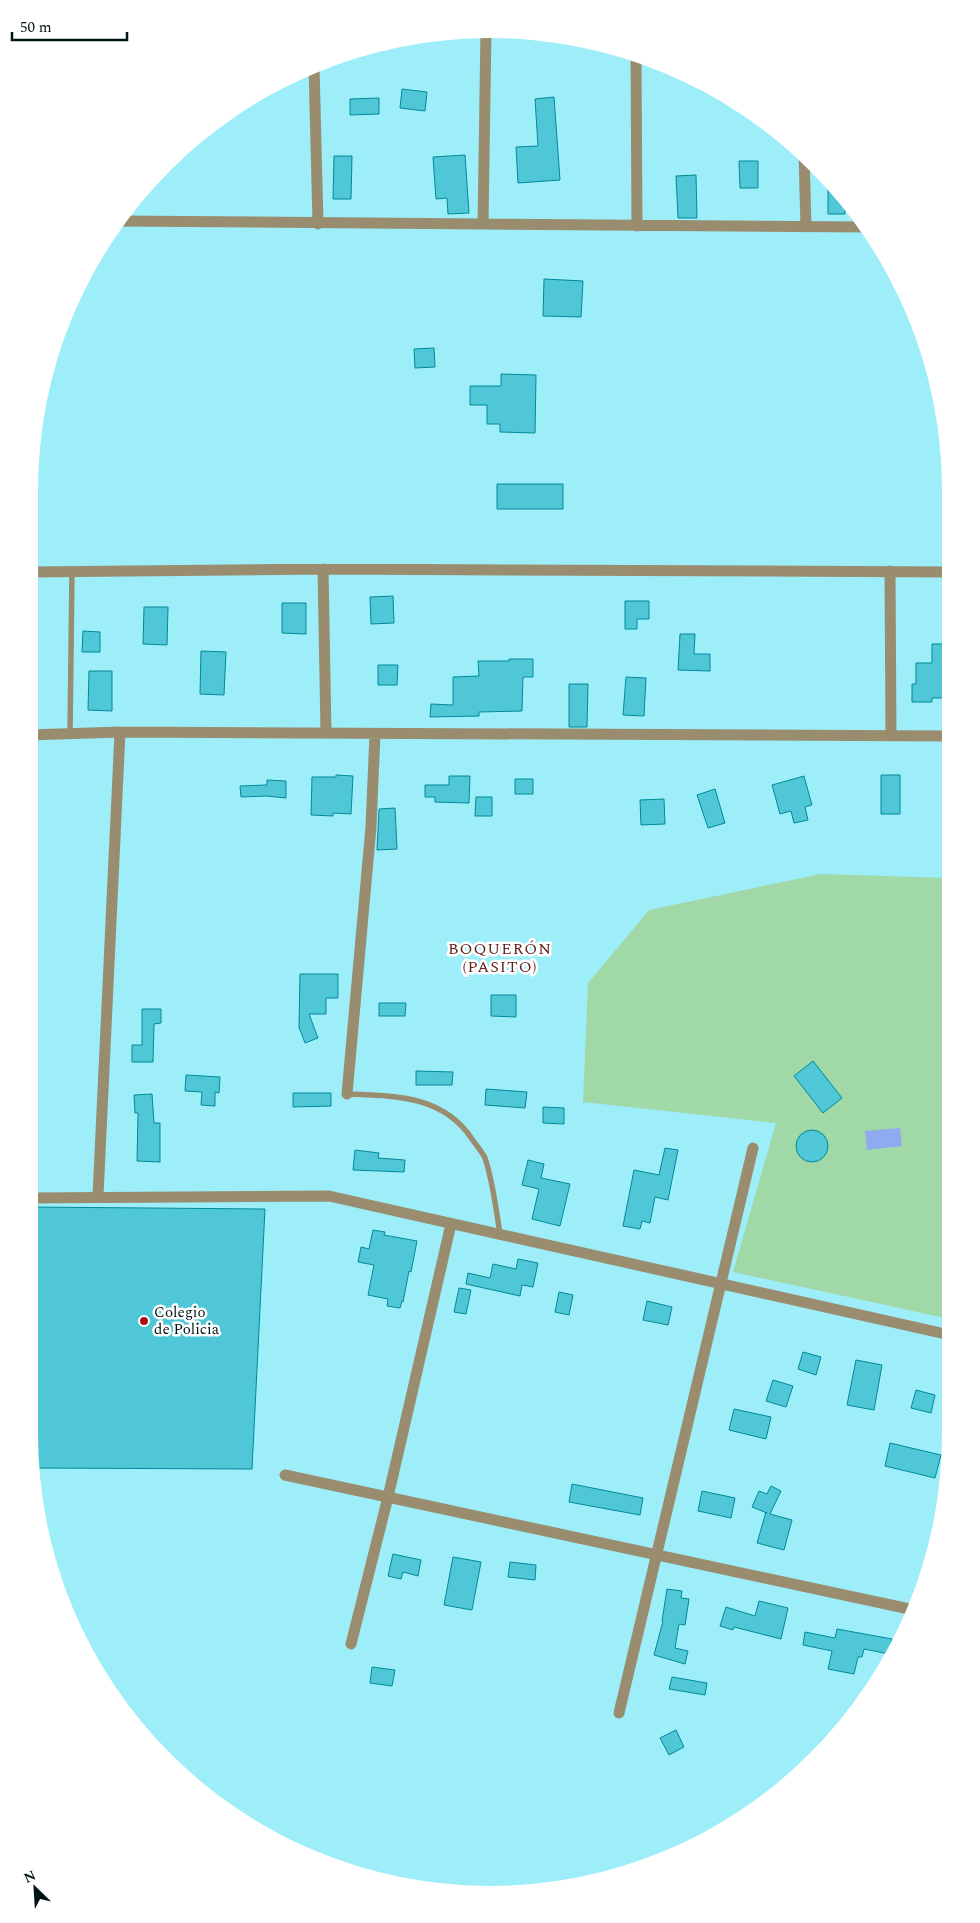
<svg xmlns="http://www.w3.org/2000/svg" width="980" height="1923" viewBox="0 0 980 1923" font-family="Spectral,serif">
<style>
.green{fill:#a1d8a7}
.water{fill:#8faaf1}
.building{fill:#50c7d6;stroke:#008a98}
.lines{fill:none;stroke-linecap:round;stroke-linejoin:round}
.lane{stroke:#9a8d6f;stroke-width:5.5}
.street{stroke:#9a8d6f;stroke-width:11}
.poi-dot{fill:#a71115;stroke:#fff;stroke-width:2}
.labels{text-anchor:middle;stroke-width:5;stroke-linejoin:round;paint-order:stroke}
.poi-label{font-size:15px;fill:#001316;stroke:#fff;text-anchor:start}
.neighbourhood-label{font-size:16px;letter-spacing:1px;fill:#68231e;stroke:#fff}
</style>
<rect width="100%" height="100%" fill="#9deef9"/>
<path class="green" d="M821 874 949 878 950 1319 733 1272 776 1123 583 1102 588 983 649 910Z"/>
<path class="water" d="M900 1128 902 1146 867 1150 865 1131Z"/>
<path class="building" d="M402 89 427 92 425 111 400 108Z
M554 97 560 180 518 183 516 147 538 146 535 99Z
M379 98V114L350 115V99Z
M465 155 469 213 448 214 447 198 436 199 433 157Z
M334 156H352L351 199H333Z
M739 161H758V188H740Z
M696 175 697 218H678L676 176Z
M828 179 845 198V214H828Z
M544 279 583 281 581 317 543 316Z
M434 348 435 367 415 368 414 349Z
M501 374 536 375 535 433 500 432V424H487V405H470V386H501Z
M497 484H563V509H497Z
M393 596 394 623 371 624 370 597Z
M625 601H649V619H637V629H625Z
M282 603H306V634L282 633Z
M144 607H168L167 645 143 644Z
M83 631 100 632V652H82Z
M680 634H695L694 654H710V671L678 670Z
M932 644H948V698H932V702H912V684H916V663H932Z
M201 651 226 652 224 695 200 694Z
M509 659H533V677H523L522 711 479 712V716L430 717 431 704 453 705V677L479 676 478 661H509Z
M378 665H398L397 685H378Z
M89 671H112V711L88 710Z
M626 677 646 678 644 716 623 715Z
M569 684H588L587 727H569Z
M336 775 353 776 351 814 333 813V816L311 815 312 777H336Z
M881 775H900V814H881Z
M449 776H470L469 803 435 802V797H425V785H449Z
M804 776 812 805 805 807 808 820 794 823 791 811 780 814 772 785Z
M515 779H533V794H515Z
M267 780 286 781V798L266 796 241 797 240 786 267 785Z
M715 789 725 823 708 828 697 795Z
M476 797H492V816H475Z
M664 799 665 824 641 825 640 800Z
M395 808 397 849 377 850 379 809Z
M300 974H338V998H326V1014H309L318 1038 305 1043 299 1027Z
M491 995H516V1017L491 1016Z
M379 1003H406L405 1016H379Z
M142 1009H161V1023L154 1024 153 1062H132V1045H142Z
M813 1061 842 1098 823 1113 794 1076Z
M416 1071 453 1072 452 1085H416Z
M186 1075 220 1077 219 1093 215 1092V1106L201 1105 202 1092 185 1091Z
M486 1089 527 1092 525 1108 485 1105Z
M293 1093H331V1106L293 1107Z
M152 1094 154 1123H160V1162L137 1161 138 1113H135L134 1095Z
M543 1107 564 1108V1124L543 1123Z
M796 1146a16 16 0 1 1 32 0a16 16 0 1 1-32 0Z
M665 1148 678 1150 668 1200 655 1197 650 1223 642 1221 640 1229 623 1226 634 1170 659 1175Z
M355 1150 379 1153 378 1158 405 1160 404 1172 353 1170Z
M528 1160 544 1164 541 1178 570 1184 560 1226 532 1219 539 1189 522 1185Z
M29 1207 265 1209 252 1469 35 1468 29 1433Z
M373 1230 385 1232 384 1235 417 1241 411 1272 409 1271 403 1302 402 1301 400 1308 387 1306 388 1299 368 1295 374 1265 358 1262 361 1247 369 1249Z
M518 1259 538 1263 533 1287 522 1285 520 1296 466 1284 468 1273 490 1278 493 1264 516 1269Z
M459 1288 471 1290 466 1314 454 1312Z
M559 1292 573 1295 569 1315 555 1312Z
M647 1301 672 1307 668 1325 643 1320Z
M803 1352 821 1357 816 1375 798 1369Z
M856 1360 882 1365 874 1410 847 1405Z
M773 1380 793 1386 786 1407 766 1401Z
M916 1390 935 1395 931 1413 911 1408Z
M734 1409 771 1417 766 1439 729 1430Z
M890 1443 941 1455 935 1478 885 1466Z
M572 1484 643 1498 640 1515 569 1502Z
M771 1486 781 1491 770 1514 792 1520 784 1550 757 1543 766 1512 767 1513 752 1507 759 1491 767 1494Z
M702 1491 735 1498 731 1518 698 1511Z
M393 1554 421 1560 418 1576 403 1572 401 1579 388 1576Z
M453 1557 481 1562 472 1610 444 1605Z
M510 1562 536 1565 535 1580 508 1577Z
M667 1589 682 1591 681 1598 689 1599 685 1625 679 1624 675 1648 688 1651 685 1664 654 1655 663 1621H662Z
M759 1601 788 1608 781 1639 734 1627 733 1630 720 1626 726 1607 755 1616Z
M837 1629 892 1639 889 1654 864 1649 862 1657H858L854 1674 828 1669 832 1651 803 1645 805 1632 835 1638Z
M372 1667 395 1670 392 1686 370 1683Z
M672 1677 707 1683 705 1695 669 1689Z
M676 1730 684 1747 669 1755 660 1738Z"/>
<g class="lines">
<path class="lane" d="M70 734 72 571
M347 1094C395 1096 443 1095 472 1139 476 1145 482 1152 485 1158 493 1182 496 1209 500 1234"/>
<path class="street" d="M636 54 637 226
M314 66 318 224
M804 154 806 227
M116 221 866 227
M483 224 486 31
M323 569 326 733
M890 571 891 736
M30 572 323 569 948 572
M29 735 120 732 948 736
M347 1094 371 827 375 734
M98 1196 120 732
M29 1198 329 1196 950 1335
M285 1475 914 1610
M351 1644 388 1497 451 1224
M619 1713 753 1148"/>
</g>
<circle class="poi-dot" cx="144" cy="1321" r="5"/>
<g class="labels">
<g class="poi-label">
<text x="154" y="1317">Colegio<tspan x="154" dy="17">de Policia</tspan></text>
</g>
<g class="neighbourhood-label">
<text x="500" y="954">BOQUERÓN<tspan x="500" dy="18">(PASITO)</tspan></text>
</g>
</g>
<path d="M0 0H980V1923H0ZM490 38H490A452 452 0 0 1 942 490V1434A452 452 0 0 1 490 1886H490A452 452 0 0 1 38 1434V490A452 452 0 0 1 490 38Z" fill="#fff" fill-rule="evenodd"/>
<g transform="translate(35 1888) rotate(335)" stroke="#ffffff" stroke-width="4" paint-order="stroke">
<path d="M0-4L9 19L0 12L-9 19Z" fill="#001316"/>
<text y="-8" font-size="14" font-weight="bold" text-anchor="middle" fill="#001316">N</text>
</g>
<path d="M12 32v8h115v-8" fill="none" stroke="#001316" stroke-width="2.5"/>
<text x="20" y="32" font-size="15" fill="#001316" stroke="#ffffff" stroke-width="4" paint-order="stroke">50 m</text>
</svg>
